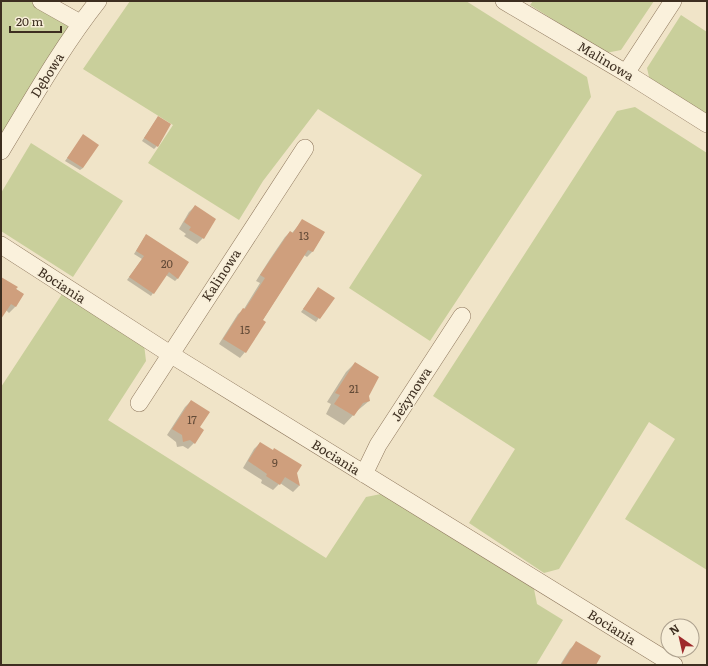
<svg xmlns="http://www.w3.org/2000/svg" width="708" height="666" viewBox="0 0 708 666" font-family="Literata,serif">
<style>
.green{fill:#c9cf9b}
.shadow{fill:#0003}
.building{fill:#cf9f7d}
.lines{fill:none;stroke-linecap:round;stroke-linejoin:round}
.minor-casing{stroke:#8d765c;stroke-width:18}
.minor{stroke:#faf1dc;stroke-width:17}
.labels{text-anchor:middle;stroke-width:3;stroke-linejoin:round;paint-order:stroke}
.number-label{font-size:11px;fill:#624a37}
.street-label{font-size:13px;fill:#3d2e20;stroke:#f7eed8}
</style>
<rect width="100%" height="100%" fill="#f0e4c8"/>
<path class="green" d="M1 1H31L72 22 1 138Z
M130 1H466L587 77 591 97 430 341 349 288 422 175 318 109 263 181 239 220 148 163 173 125 83 69Z
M533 1H654L621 50 606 53 530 5Z
M681 15 707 32V117L650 81 647 68Z
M635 107 707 153V570L625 519 675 439 649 422 559 569 544 573 469 523 515 449 433 396 617 111Z
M31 143 123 201 73 277 1 231V193Z
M62 294 144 344 146 361 108 420 326 558 366 497 381 494 534 589 537 604 563 620 536 665H1V387Z"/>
<path class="shadow" d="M158 117 157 146 154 149 142 141Z
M83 136V168L80 170 65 161Z
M195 206 203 238 197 244 184 236 186 234 179 229 189 212Z
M302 221 324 233 312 252 307 257 304 255 262 321 264 322 245 352 240 358 219 344 238 314 244 309 260 283 256 281 270 259 285 237 290 232 292 233Z
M144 238 178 278 175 281 166 275 151 296 127 280 142 259 134 254Z
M1 278 23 294 15 307 9 313 6 310 1 317Z
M316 292 333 298 316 322 301 312Z
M355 363 369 401 357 411 344 425 326 414 331 404 327 402 346 372Z
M191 401 199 428 203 430 194 443 188 449 183 446 177 447 176 442 167 435 185 407Z
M260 443 296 472 299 486 293 492 280 483 273 490 261 483 262 480 243 468 254 449Z
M576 643 594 665H560L570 649Z"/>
<path class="building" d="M158 116 171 124 158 147 144 138Z
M83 134 99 145 83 168 67 158Z
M195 205 216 219 204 239 189 230 191 227 184 222Z
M302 219 325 232 313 252 308 250 263 320 266 322 246 353 223 339 243 308 245 309 265 278 260 275 290 231 293 233Z
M146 234 189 262 178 279 169 272 154 294 129 277 144 256 136 251Z
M1 277 18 287 16 289 24 294 16 307 11 304 1 319Z
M318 287 335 298 320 319 303 309Z
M355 362 379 377 369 396 370 401 363 403 354 416 334 404 340 395 335 393Z
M191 400 210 412 200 427 204 430 195 444 190 440 183 442 182 435 172 429Z
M260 442 273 450 274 448 302 465 297 473 300 486 285 477 280 485 266 476 267 474 248 461Z
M576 641 601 656 596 665H561Z"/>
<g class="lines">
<g class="minor-casing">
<path id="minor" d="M41 1 80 23
M504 1 626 73 707 124
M626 73 673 1
M1 151C32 100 61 48 98 1
M1 245 170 354 674 665
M139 403 305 148
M364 474 378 445 462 316"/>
</g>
<use href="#minor" class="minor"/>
</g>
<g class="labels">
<g class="number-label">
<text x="304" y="240">13</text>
<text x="167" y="268">20</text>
<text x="245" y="334">15</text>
<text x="354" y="393">21</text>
<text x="192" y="424">17</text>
<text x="275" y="467">9</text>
</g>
<g class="street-label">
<text transform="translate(606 61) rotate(31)" y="5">Malinowa</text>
<text transform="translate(47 75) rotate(-58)" y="5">Dębowa</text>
<text transform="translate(221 275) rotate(-57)" y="5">Kalinowa</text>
<text transform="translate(62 285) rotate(33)" y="5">Bociania</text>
<text transform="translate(411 394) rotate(-57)" y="5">Jeżynowa</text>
<text transform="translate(336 457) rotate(32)" y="5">Bociania</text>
<text transform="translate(612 627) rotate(32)" y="5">Bociania</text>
</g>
</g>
<rect width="708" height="666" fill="none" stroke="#3d2e20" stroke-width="4"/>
<g transform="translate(680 638) rotate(326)"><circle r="19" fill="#f7eed8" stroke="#ada18e"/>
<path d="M0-3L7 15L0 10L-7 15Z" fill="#9e2a2b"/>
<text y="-6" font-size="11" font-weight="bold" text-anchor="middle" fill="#3d2e20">N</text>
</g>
<path d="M10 26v6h51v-6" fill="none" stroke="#3d2e20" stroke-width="2"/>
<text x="16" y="26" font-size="12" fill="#3d2e20" stroke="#f7eed8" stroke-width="3" paint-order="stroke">20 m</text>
</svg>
